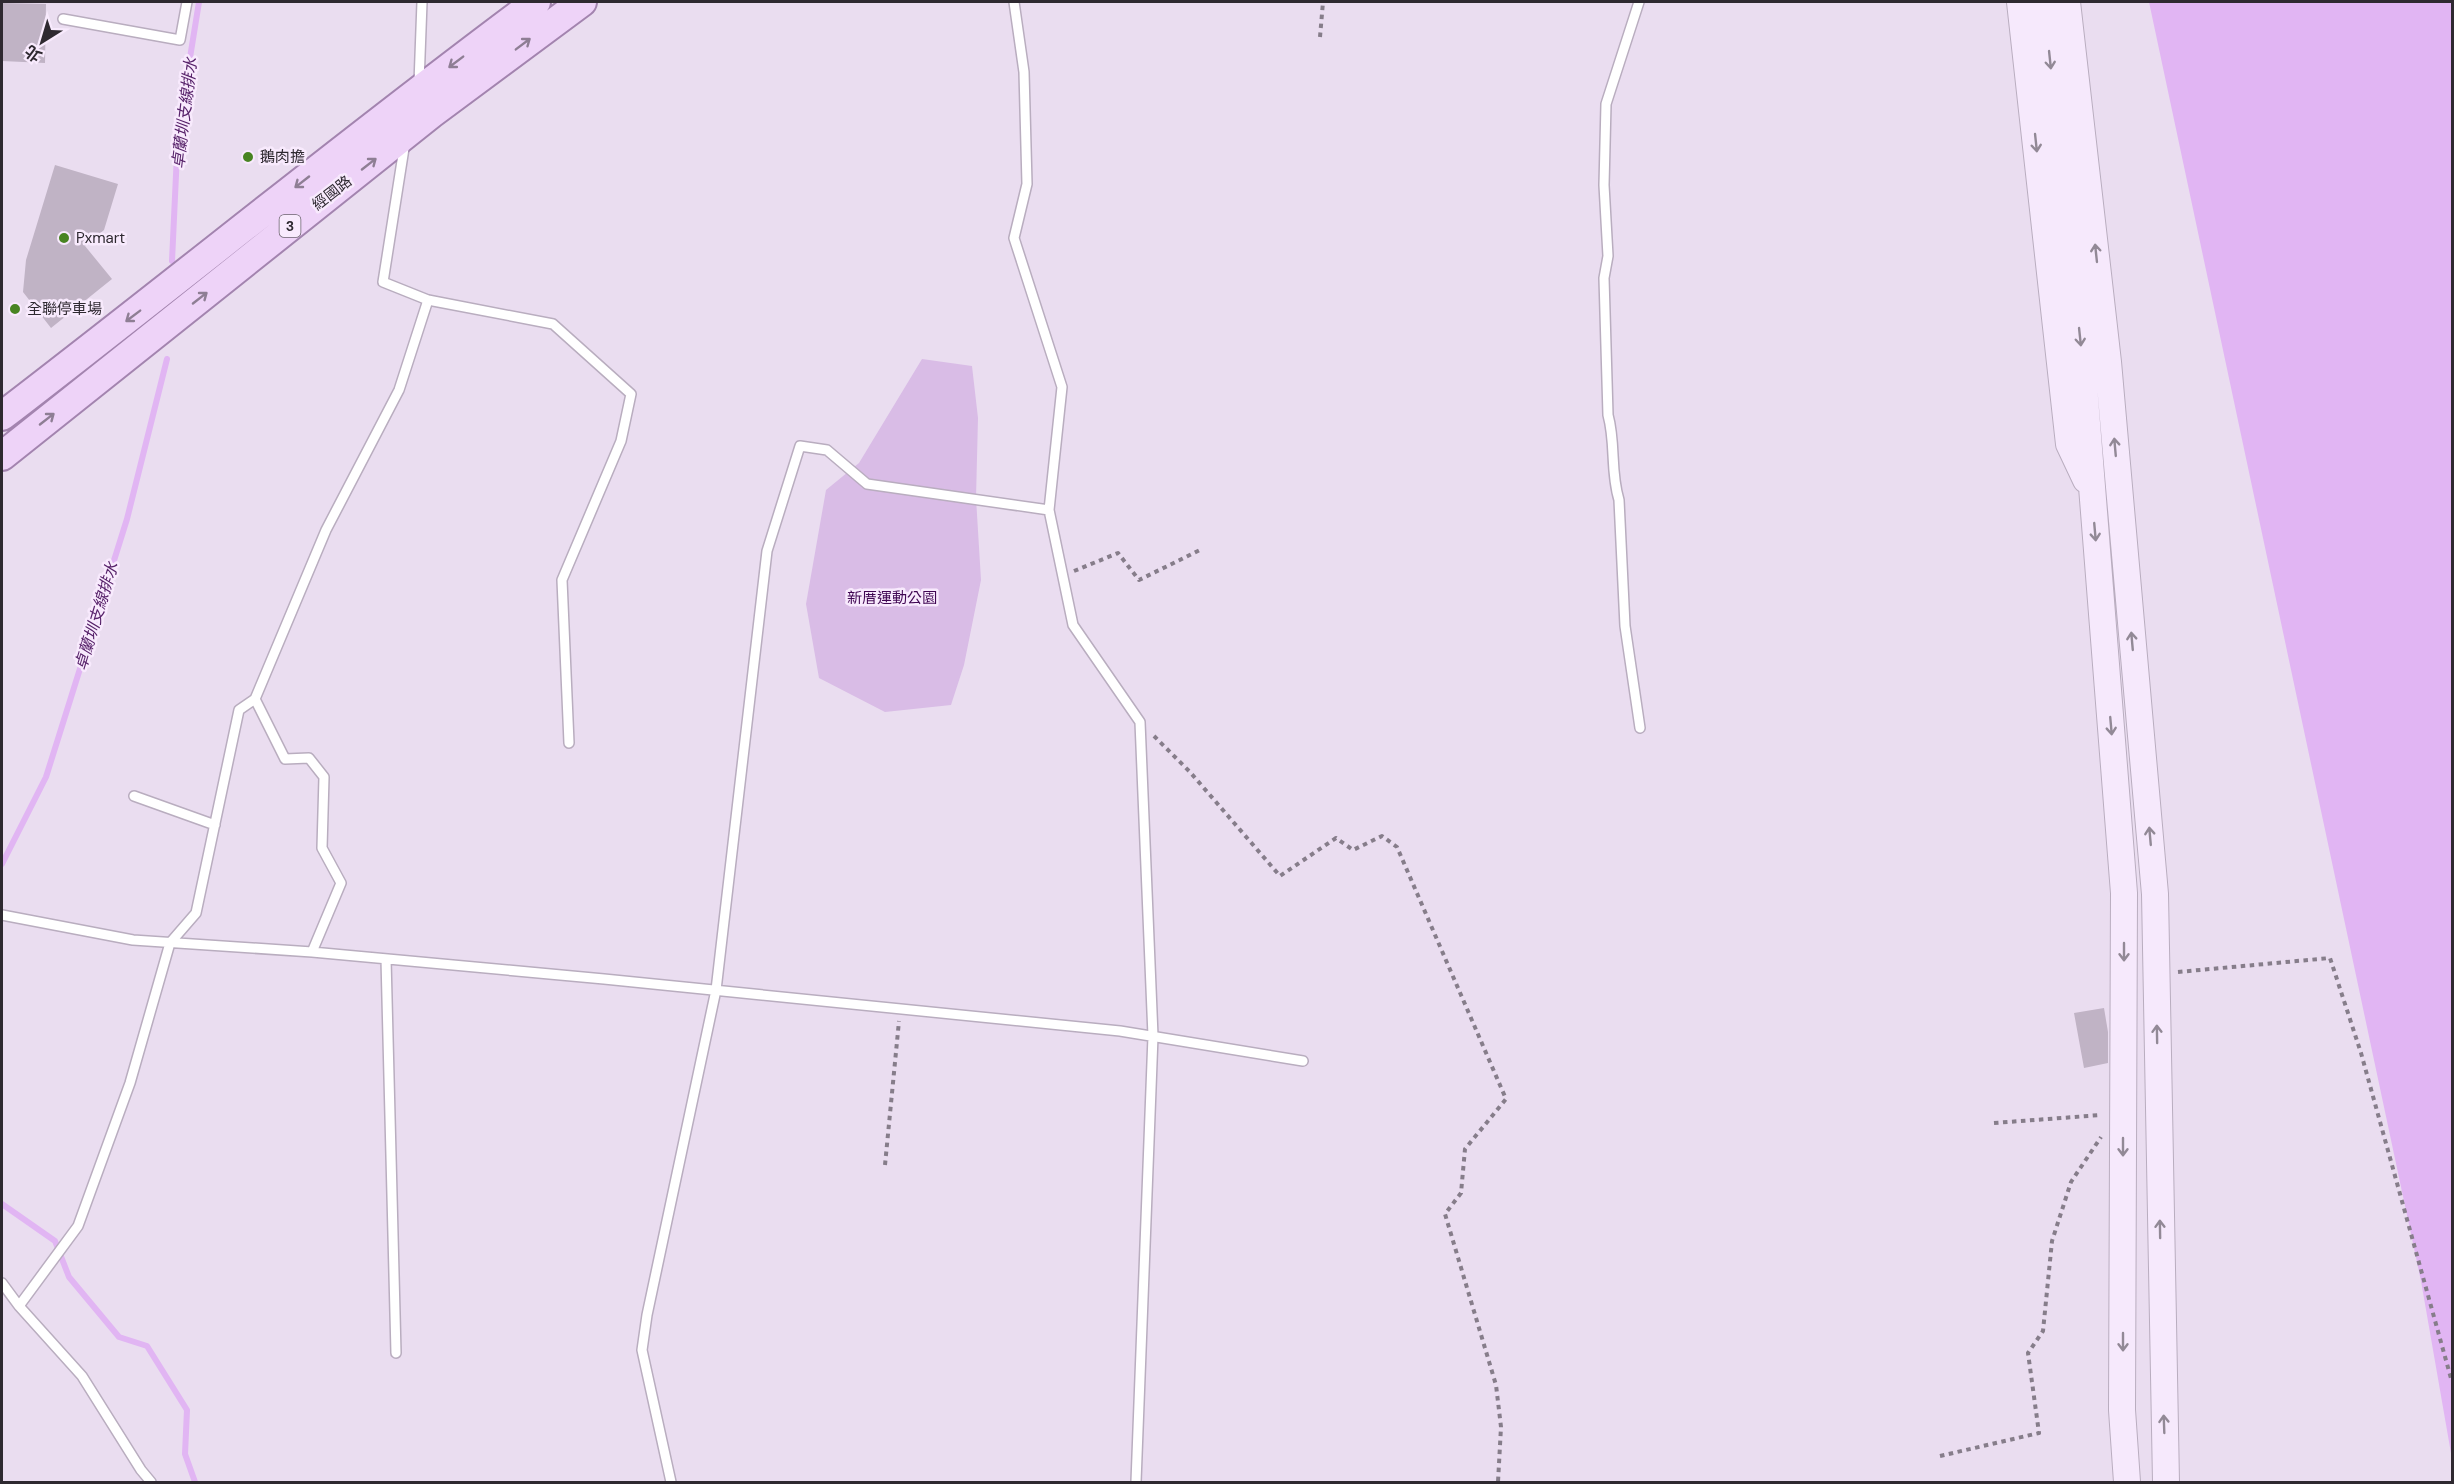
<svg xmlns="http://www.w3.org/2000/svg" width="2454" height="1484" viewBox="0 0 2454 1484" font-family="'DM Sans','Noto Sans TC',sans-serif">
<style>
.green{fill:#d9bce6}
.water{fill:#e1b5f3}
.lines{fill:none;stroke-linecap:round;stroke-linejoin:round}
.stream{stroke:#e1b5f3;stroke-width:6}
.building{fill:#c0b3c5}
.service-casing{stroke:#b9adbf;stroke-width:12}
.secondary-casing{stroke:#b9adbf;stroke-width:28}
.primary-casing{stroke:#a384af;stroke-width:32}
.path{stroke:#867d8a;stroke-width:4;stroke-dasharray:4.5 4.5;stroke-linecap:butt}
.service{stroke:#fff;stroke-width:9}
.secondary{stroke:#f6e9fc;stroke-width:26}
.primary{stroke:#eed3f8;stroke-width:28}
.oneway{stroke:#8e7e94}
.oneway2{stroke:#928996}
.poi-dot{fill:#488422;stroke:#f8eafd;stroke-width:2}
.labels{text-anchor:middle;stroke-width:5;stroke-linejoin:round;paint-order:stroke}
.shield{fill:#f8eafd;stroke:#6b636e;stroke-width:1.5}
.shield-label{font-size:14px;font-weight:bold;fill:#2e2930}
.poi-label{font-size:15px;fill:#2e2930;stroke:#f8eafd;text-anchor:start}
.street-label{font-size:15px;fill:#2e2930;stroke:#f8eafd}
.park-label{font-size:15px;fill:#400753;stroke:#f8eafd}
.water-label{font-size:16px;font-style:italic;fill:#57226a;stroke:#f8eafd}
</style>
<rect width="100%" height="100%" fill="#eaddf0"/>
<path class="green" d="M922 359 972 366 978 418 976 498 981 580 964 665 951 705 885 712 819 678 806 604 826 490 859 463Z"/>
<path class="water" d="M2149 2H2452V1459L2421 1281Z"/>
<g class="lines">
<path class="stream" d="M172 261 178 132 199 2
M2 864 46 777 127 519 167 359
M2 1204 55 1241 69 1277 119 1337 147 1346 187 1410 185 1454 195 1482"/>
</g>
<path class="building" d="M2 3 46 4 45 63 2 61Z
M55 165 118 184 104 230 85 246 112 279 51 328 23 292 26 260Z
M2104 1008 2108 1032V1063L2084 1068 2074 1013Z"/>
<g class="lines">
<g class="service-casing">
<path id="service" d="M1014 2 1024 72 1027 184 1014 238 1062 387 1049 510 1073 625 1140 722 1153 1036 1136 1482
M1639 2 1606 104 1604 185 1608 256 1604 278 1608 415C1616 444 1610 471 1619 500L1625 626 1640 728
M63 19 180 40 187 2
M419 83 422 2
M405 142 383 282 428 300 553 324 631 394 621 441 562 580 569 743
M134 796 215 825
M2 915 133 940 312 952 604 979 1120 1031 1303 1061
M312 952 341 883 322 848 324 777 309 758 285 759 255 699 326 530 399 390 428 300
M386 959 396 1353
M2 1283 19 1306 82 1376 141 1470 151 1482
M19 1306 78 1226 130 1083 170 943 196 913 239 710 255 699
M671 1482 642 1350 647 1315 716 990 767 551 800 446 827 450 867 484 1049 510"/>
</g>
<g class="secondary-casing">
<path id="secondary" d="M2020 2 2069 444 2086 480
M2044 2 2081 347 2124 893 2122 1410 2127 1482
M2067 2 2108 362 2155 894 2166 1482"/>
</g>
<g class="primary-casing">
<path id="primary" d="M2 416C181 279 355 136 536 2
M2 456 431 114 582 2"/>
</g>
<path class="path" d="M1320 37 1323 2
M1074 571 1118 553 1139 580 1200 550
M1154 736 1190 772 1280 876 1336 838 1353 850 1382 836 1397 847 1506 1099 1465 1149 1461 1193 1445 1214 1496 1385 1501 1427 1498 1482
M2178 972 2330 958 2361 1053 2452 1382
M1994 1123 2101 1115
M885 1165 899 1021
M1940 1456 2039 1433 2028 1353 2043 1331 2052 1241 2071 1182 2101 1137"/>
<use href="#service" class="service"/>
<use href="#secondary" class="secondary"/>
<use href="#primary" class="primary"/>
</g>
<defs><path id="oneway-shaft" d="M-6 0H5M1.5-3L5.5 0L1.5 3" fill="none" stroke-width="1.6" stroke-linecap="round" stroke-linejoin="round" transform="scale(1.5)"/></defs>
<g class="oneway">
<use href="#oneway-shaft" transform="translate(523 44) rotate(-37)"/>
<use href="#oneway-shaft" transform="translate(456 62) rotate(143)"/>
<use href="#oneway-shaft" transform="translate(369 164) rotate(-38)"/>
<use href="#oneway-shaft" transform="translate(302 182) rotate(142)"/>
<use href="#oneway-shaft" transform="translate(200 298) rotate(-38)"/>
<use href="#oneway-shaft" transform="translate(133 316) rotate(143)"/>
<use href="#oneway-shaft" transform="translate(47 419) rotate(-38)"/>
</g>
<g class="oneway2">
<use href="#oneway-shaft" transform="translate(2050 60) rotate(84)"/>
<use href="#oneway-shaft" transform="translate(2036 143) rotate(84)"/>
<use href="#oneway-shaft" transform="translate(2096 253) rotate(-96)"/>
<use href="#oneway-shaft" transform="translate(2080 337) rotate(84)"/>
<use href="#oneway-shaft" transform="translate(2115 447) rotate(-95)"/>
<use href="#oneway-shaft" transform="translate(2095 532) rotate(85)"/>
<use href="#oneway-shaft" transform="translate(2132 641) rotate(-95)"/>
<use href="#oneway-shaft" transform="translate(2111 726) rotate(85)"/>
<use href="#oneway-shaft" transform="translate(2150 836) rotate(-95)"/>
<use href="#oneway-shaft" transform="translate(2124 952) rotate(90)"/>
<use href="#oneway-shaft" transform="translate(2157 1034) rotate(-91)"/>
<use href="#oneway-shaft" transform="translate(2123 1147) rotate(90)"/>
<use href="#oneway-shaft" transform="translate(2160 1229) rotate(-91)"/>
<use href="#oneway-shaft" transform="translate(2123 1342) rotate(90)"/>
<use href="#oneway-shaft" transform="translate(2164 1424) rotate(-92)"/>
</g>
<g class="poi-dot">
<circle cx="248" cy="157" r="6"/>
<circle cx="64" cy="238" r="6"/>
<circle cx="15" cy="309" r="6"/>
</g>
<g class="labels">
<rect class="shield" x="279.5" y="215" width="21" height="22" rx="4.5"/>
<g class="shield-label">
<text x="290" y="231">3</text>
</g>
<g class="poi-label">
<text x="260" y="162">鵝肉擔</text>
<text x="76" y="243">Pxmart</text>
<text x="27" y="314">全聯停車場</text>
</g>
<g class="street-label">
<text transform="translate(332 193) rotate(-38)" y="5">經國路</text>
</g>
<g class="park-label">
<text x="892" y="603">新厝運動公園</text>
</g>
<g class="water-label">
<text transform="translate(184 113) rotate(-83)" y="6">卓蘭圳支線排水</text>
<text transform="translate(96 616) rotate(-73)" y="6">卓蘭圳支線排水</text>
</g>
</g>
<rect width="2454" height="1484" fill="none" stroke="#2e2930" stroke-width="6"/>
<g transform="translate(42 42) rotate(217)" stroke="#f8eafd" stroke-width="4.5" paint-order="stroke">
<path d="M0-4.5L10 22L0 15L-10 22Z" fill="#2e2930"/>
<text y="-9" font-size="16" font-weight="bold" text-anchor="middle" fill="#2e2930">北</text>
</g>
</svg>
